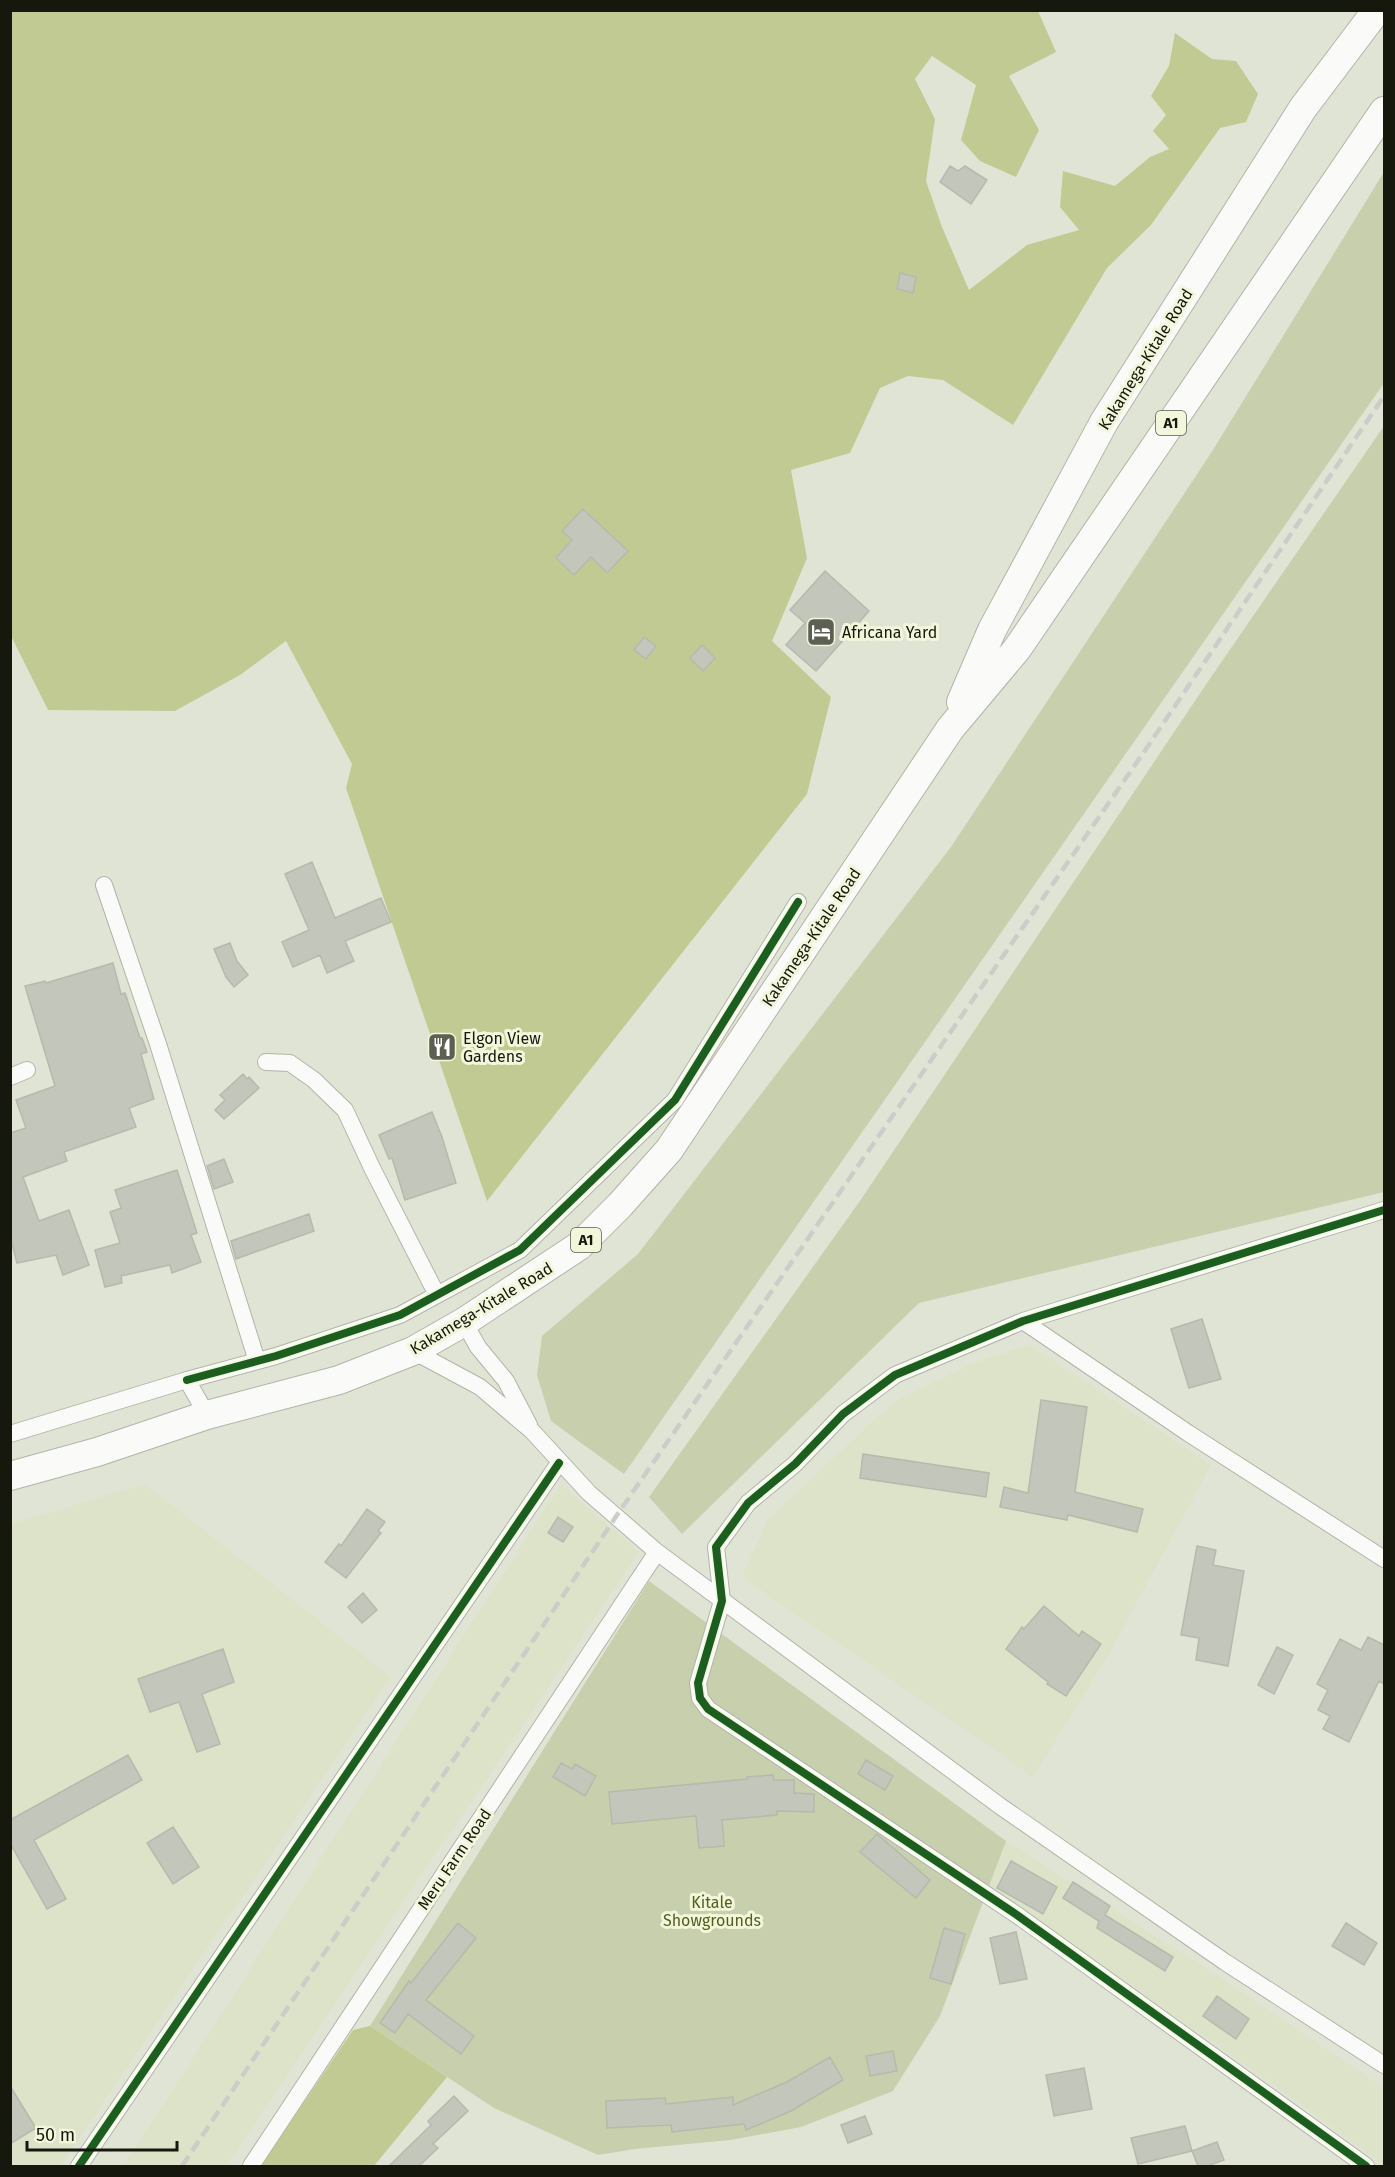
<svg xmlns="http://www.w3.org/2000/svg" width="1395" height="2177" viewBox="0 0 1395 2177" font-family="'Fira Sans',sans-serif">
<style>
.built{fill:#dde3c8}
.green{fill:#c8cfac}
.forest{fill:#c2ca94}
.building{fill:#c3c6ba;stroke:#b6b9ac;stroke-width:1.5}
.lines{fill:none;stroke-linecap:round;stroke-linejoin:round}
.minor-casing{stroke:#b1b4a7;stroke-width:18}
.trunk-casing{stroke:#b1b4a7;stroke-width:30}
.minor{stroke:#fafbf9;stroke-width:16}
.trunk{stroke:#fafbf9;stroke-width:28}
.rail{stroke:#ccccc8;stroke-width:4.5;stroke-dasharray:12 6;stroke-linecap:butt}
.cycleway-casing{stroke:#f2f7db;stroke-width:11}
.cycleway{stroke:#1b5e20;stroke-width:8}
.labels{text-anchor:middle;stroke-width:6;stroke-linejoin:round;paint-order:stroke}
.shield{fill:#f2f7db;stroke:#585b4c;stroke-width:1.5}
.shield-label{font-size:15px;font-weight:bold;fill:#16180e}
.street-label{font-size:16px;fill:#16180e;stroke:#f2f7db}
.poi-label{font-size:16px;fill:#16180e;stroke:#f2f7db;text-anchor:start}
.park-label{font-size:16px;fill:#555d1f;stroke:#f2f7db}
</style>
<rect width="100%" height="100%" fill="#e0e4d4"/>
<path class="built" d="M1029 1345 1211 1465 1109 1654 1033 1777 742 1577 768 1519 894 1402 969 1365Z
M145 1484 391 1677 60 2166H11V1524Z
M561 1484 639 1552 226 2166H124Z
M1006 1841 1185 1955 1384 2088V2165L1288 2095 989 1887Z"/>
<path class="green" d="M1384 172V383L624 1474 551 1421 537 1375 542 1336 638 1254 951 847 1211 453Z
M1384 426V1192L919 1303 682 1534 649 1497 862 1198 1209 680Z
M649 1581 1006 1841 940 2016 893 2091 801 2127 730 2140 635 2149 598 2155 494 2108 370 2026Z"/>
<path class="forest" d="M11 11H1038L1056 52 1009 76 1039 130 1016 177 980 161 961 140 976 85 932 56 915 79 935 119 926 181 942 227 969 290 1027 245 1079 230 1060 207 1063 171 1115 186 1150 157 1169 149 1153 131 1166 115 1151 96 1169 66 1175 33 1212 59 1236 61 1258 94 1246 122 1220 128 1151 225 1107 268 1013 425 943 380 908 376 880 388 850 453 791 470 807 558 772 641 831 697 807 794 487 1201 346 788 352 764 286 641 240 675 175 711 48 710 11 636Z
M370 2026 447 2077 374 2166H261L353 2030Z"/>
<path class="building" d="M950 166 958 171 965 166 987 180 971 204 940 182Z
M900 273 916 277 913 293 897 289Z
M583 509 628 551 607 573 591 557 574 575 556 558 572 540 562 531Z
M825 571 869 611 816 671 786 645 805 623 790 610Z
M644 637 656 646 646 659 634 650Z
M702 645 715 658 703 671 690 658Z
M312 862 335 918 381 898 391 922 345 941 354 961 327 973 320 955 293 967 282 942 309 930 285 874Z
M230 943 237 961 248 975 234 987 226 977 214 949Z
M113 963 121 994 125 993 140 1038H142L147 1052 141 1054 154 1099 129 1108 136 1127 64 1152 67 1161 23 1177 39 1221 69 1210 89 1265 63 1275 56 1255 17 1263 10 1236V1133L26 1128 16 1100 55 1086 25 986 45 981 46 983Z
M243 1074 247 1079 249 1077 259 1088 224 1119 215 1110 225 1100 220 1095Z
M432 1112 442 1137 456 1183 405 1200 392 1158 389 1159 379 1135Z
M224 1159 233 1182 214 1189 207 1166Z
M177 1170 197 1233 191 1235 201 1262 172 1273 170 1265 121 1276 122 1283 105 1287 95 1250 120 1243 110 1212 121 1208 115 1190Z
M309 1214 314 1231 236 1259 231 1241Z
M1202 1319 1221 1379 1189 1388 1171 1329Z
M1041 1400 1087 1407 1075 1492 1143 1509 1137 1532 1068 1515 1067 1520 1000 1507 1004 1487 1028 1493Z
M863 1454 989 1473 986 1497 860 1478Z
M367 1509 385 1522 378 1531 381 1533 346 1578 325 1562 339 1544 341 1546Z
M558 1517 573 1527 563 1542 548 1533Z
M1197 1546 1216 1550 1213 1565 1244 1571 1228 1666 1196 1660 1199 1638 1181 1635Z
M363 1593 377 1610 362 1623 348 1607Z
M1044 1606 1079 1636 1082 1631 1101 1644 1066 1696 1047 1684 1048 1682 1006 1649 1022 1627 1024 1629Z
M1368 1637 1384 1645V1684L1379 1681 1349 1742 1323 1729 1330 1716 1318 1710 1328 1690 1317 1684 1340 1639 1361 1650Z
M1277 1647 1293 1655 1274 1694 1258 1685Z
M223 1649 234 1682 202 1694 220 1744 197 1752 179 1702 150 1712 138 1679Z
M128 1755 142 1780 34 1840 66 1899 47 1909 10 1843V1820Z
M866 1760 893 1776 885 1790 858 1774Z
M561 1763 572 1769 575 1764 596 1776 585 1796 553 1777Z
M773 1775 774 1780H794V1793L814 1794V1812L777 1811V1815L722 1820 724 1846 699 1848 696 1816 612 1824 609 1792 747 1779V1777Z
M173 1827 199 1867 173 1884 147 1843Z
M877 1834 930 1880 916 1898 860 1852Z
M1011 1861 1057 1887 1043 1914 997 1888Z
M1073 1882 1110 1906 1105 1915 1173 1957 1165 1971 1097 1928 1099 1921 1063 1898Z
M458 1923 476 1938 426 2000 474 2036 461 2054 408 2014 395 2033 380 2023 409 1981 411 1983Z
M1346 1923 1377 1943 1364 1965 1332 1946Z
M944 1928 965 1934 951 1984 930 1978Z
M1016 1932 1027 1979 1000 1984 990 1938Z
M1217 1996 1249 2019 1236 2039 1203 2016Z
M893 2051 897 2071 870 2076 866 2056Z
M830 2057 843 2080 791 2111 746 2130 744 2124 672 2132 671 2125 607 2128 606 2101 665 2098 666 2104 733 2097V2105L787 2082Z
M1084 2068 1092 2109 1054 2116 1046 2075Z
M10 2086 36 2128 10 2144Z
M454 2096 468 2111 433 2144 438 2148 419 2166H389L431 2125 428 2121Z
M865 2116 872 2134 848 2143 841 2125Z
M1185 2126 1192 2151 1138 2164 1131 2138Z
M1217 2142 1224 2160 1207 2166H1198L1192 2151Z"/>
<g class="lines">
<g class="minor-casing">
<path id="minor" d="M104 885 158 1044 257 1361
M266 1062 290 1063 314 1080 345 1110 373 1170 437 1295
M10 1077 27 1070
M1023 1321 1188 1433 1384 1559
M464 1322 478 1347 506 1381 529 1425
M413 1351 480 1387 532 1431 589 1493 657 1552 1000 1806 1225 1962 1384 2065
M187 1380 276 1356 400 1315 520 1250 675 1100 798 902
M10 1434 187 1380 207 1415
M79 2166 559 1463
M251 2166 657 1552
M1366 2166 1017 1915 708 1709 700 1698 698 1683 722 1601 716 1547 748 1503 795 1464 843 1414 895 1375 1023 1321 1384 1210"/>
</g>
<g class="trunk-casing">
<path id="trunk" d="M961 702 992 630 1104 422 1303 108 1377 10
M10 1476 97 1452 207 1415 339 1380 413 1351 464 1322 579 1246 620 1205 669 1150 950 729 1017 649 1384 111"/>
</g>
<use href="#minor" class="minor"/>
<use href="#trunk" class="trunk"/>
<path class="rail" d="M182 2166 617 1515 1146 749 1384 396"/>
<g class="cycleway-casing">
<path id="cycleway" d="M187 1380 276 1356 400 1315 520 1250 675 1100 798 902
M79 2166 559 1463
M1366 2166 1017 1915 708 1709 700 1698 698 1683 722 1601 716 1547 748 1503 795 1464 843 1414 895 1375 1023 1321 1384 1210"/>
</g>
<use href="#cycleway" class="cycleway"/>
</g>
<defs>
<g id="hotel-square" transform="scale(1.5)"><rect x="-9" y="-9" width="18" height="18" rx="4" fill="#5d5f53" stroke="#f2f7db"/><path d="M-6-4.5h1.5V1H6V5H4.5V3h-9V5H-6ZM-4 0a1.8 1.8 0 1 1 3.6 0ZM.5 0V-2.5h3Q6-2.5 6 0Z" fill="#fff"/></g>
<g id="restaurant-square" transform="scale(1.5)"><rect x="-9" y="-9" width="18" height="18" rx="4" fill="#5d5f53" stroke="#f2f7db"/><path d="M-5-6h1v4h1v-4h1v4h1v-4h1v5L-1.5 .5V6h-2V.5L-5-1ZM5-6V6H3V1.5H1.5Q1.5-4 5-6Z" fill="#fff"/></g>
</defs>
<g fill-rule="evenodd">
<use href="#hotel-square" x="821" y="632"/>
<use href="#restaurant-square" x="442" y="1047"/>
</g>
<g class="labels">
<g class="shield">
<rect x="1156" y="411" width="30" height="24" rx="4.5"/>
<rect x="571" y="1228" width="30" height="24" rx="4.5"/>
</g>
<g class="shield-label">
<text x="1171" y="428">A1</text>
<text x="586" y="1245">A1</text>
</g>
<g class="street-label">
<text transform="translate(1145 359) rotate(-58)" y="6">Kakamega-Kitale Road</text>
<text transform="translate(811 937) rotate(-56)" y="6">Kakamega-Kitale Road</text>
<text transform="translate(481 1308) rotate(-31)" y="6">Kakamega-Kitale Road</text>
<text transform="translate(454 1859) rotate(-56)" y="6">Meru Farm Road</text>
</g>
<g class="poi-label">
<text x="842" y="638">Africana Yard</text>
<text x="463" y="1044">Elgon View<tspan x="463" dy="18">Gardens</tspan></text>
</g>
<g class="park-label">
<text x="712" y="1908">Kitale<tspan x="712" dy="18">Showgrounds</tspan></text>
</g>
</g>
<rect width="1395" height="2177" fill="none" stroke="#16180e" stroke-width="24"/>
<path d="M27 2141v9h150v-9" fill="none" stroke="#16180e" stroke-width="3"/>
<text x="36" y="2141" font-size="18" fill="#16180e" stroke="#f2f7db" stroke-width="4.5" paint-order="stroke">50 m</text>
</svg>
